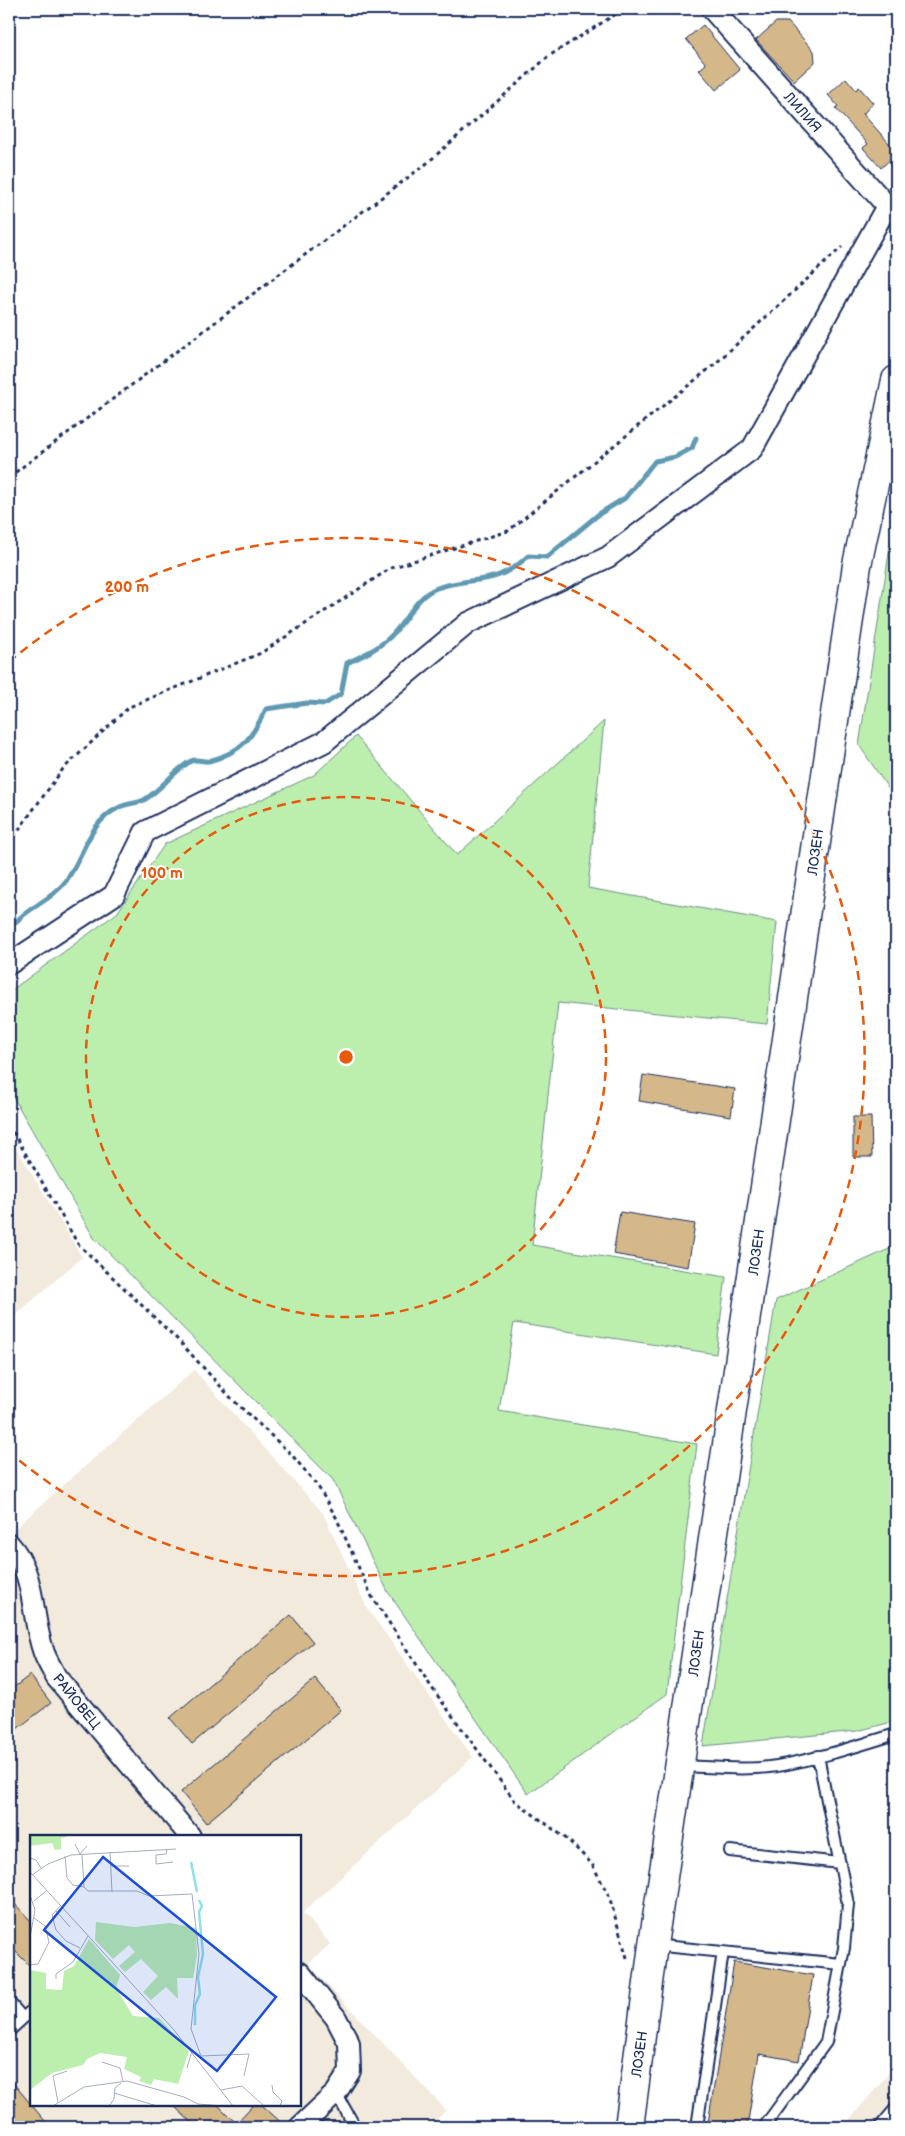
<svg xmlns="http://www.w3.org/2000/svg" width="905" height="2136" viewBox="0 0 905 2136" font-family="'Balsamiq Sans',sans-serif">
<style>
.built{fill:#f2eadc;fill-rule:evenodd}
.green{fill:#bceeae;stroke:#6c8e86}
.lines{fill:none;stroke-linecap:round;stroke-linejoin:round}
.stream{stroke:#6199b2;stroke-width:5}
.building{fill:#d5b88a;stroke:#1b2f5e}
.lane-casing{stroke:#1b2f5e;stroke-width:14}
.street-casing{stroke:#1b2f5e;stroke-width:24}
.secondary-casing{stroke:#1b2f5e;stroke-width:31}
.path{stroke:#1b2f5e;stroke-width:3;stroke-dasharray:4 4;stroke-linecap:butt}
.lane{stroke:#fff;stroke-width:10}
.street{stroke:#fff;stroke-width:20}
.secondary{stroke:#fff;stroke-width:28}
.ring{fill:none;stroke:#e8590c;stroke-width:2.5;stroke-dasharray:9 6}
.labels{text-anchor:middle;stroke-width:4;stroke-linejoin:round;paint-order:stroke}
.street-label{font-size:14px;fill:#1b2f5e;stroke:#fff}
.inset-river{fill:none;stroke:#8fe0ea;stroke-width:2.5}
.inset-road{fill:none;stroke:#a4acbf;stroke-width:1}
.view{fill:#1d4ed8;fill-opacity:0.15;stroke:#1d4ed8;stroke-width:2.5}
.inset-edge{fill:none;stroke:#1b2f5e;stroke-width:2.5}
.centre{fill:#e8590c;stroke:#fff;stroke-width:2.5}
.ring-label{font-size:15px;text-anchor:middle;font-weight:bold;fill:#e8590c;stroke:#fff;stroke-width:4;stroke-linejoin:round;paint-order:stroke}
</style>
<rect width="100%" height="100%" fill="#fff"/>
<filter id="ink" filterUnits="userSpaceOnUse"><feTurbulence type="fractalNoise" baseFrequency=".02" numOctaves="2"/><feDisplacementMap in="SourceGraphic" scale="10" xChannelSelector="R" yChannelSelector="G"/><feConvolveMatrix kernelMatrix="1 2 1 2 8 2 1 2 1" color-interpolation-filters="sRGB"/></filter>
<g filter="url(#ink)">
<path class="built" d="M9 1136 82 1257 9 1321Z
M194 1370 323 1513 367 1608 473 1757 303 1912 330 1944 308 1964 446 2110 430 2127H9V1530L11 1532ZM31 1836H300V2105H31Z
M896 2065V2127H843Z"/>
<path class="green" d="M896 508V800L859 745Z
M604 721 588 888 777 922 767 1024 558 1003 532 1245 726 1277 716 1354 514 1323 499 1411 697 1444 667 1694 528 1794 388 1592 333 1480 94 1238 9 1090V992L117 913 165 844 314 775 356 736 457 855Z
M896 1246V1721L857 1731 703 1746 776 1300Z"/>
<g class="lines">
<path class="stream" d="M9 930C23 909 50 902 66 881 84 856 88 823 118 808 126 803 136 804 144 800 161 790 173 771 191 761 197 758 203 762 209 761 242 752 252 738 266 709L307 703 325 704 341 694 347 663C362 656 377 649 389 638 406 623 415 596 437 588 474 575 494 588 528 556L547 557 599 514 625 498 655 461 675 457 692 448 696 438"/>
</g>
<path class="building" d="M776 22H788L814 51 815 62 794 81 756 40Z
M703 25 740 70 716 90 699 70 706 64 686 39Z
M846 78 856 90 859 87 873 103 863 114 896 151V154L881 168 863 148 868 144 835 108 838 106 828 95Z
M643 1075 735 1089 731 1116 639 1101Z
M853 1117H871L872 1157H853Z
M620 1212 695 1224 688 1267 613 1254Z
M291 1615 313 1642 192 1744 170 1718Z
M30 1675 51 1703 9 1735V1691Z
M315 1679 341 1710 206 1823 181 1792Z
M9 1898 31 1921V1967L9 1945Z
M734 1962 813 1975 799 2061 759 2054 747 2127 708 2123Z
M9 2078 50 2127H9Z
M173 2105H218L236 2123 253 2105H262L286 2127H196Z"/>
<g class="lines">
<g class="lane-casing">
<path id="lane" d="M681 1766C712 1767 746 1771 777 1766 817 1759 857 1746 896 1734
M730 1851 840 1863
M653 1945 841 1964
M9 2002 23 2018
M9 2031 31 2011
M336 2093 355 2127
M697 2127 723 1952
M764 2127 826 2042 844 1948 848 1904 818 1756
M880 2127 896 2108"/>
</g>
<g class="street-casing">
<path id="street" d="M712 9 887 206 896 212
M9 964 114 895 145 832 324 742 468 623 608 557 752 449 887 206
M9 1544C37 1575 30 1615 44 1653 47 1661 52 1669 56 1677L190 1836
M300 1973 336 2018 349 2043 350 2071 336 2093 300 2127"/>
</g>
<g class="secondary-casing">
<path id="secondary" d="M629 2127 653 1945 857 565 896 380"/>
</g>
<path class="path" d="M9 477 426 164 549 56 624 9
M9 843 63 769 129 707 261 653 391 568 508 531 715 364 842 247
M9 1125 78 1244 179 1341 233 1400 291 1454 317 1485 336 1517 371 1595 432 1688 515 1801 568 1840 592 1864 609 1896 628 1961"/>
<use href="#lane" class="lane"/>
<use href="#street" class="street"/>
<use href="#secondary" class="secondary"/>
</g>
</g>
<g class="ring">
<circle cx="346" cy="1057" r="260"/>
<path d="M9 662A519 519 0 1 1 9 1452"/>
</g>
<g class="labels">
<g class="street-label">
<text transform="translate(803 112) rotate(49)" y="5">ЛИЛИЯ</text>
<text transform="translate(815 852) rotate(-82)" y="5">ЛОЗЕН</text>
<text transform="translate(756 1252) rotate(-82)" y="5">ЛОЗЕН</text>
<text transform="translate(696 1653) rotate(-82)" y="5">ЛОЗЕН</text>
<text transform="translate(77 1701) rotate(51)" y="5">РАЙОВЕЦ</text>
<text transform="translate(639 2054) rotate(-82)" y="5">ЛОЗЕН</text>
</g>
</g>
<g transform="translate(30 1835)">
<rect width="271" height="271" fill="#fff"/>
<path d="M0 0H37V2L31 3V14L25 15 22 8 0 11ZM66 87 104 92 140 88 166 93 167 120 163 143H147L148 164 136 152 121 165 113 157 128 141 111 124 95 137 89 131 105 117 99 110 83 124 65 105ZM59 104 90 140 86 153 103 181 129 183 159 216 148 249 124 244 121 250 109 246 111 242 94 234 97 222 70 218 57 224 53 230 22 238 0 255V135L16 138V154L32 155 34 136 44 131Z" fill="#bceeae"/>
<path class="inset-river" d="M161 27 167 57M165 190V170L170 159 168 142 173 119 169 77 172 71 169 65"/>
<path class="inset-road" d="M45 9 50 19 57 11M137 14 136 19 126 20V29L143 27M80 17 82 57M52 19 54 52 58 56H107L119 61 162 59 169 119 161 194 171 221M35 21 37 43 43 50 54 52M0 23 6 25 11 33M81 31H99M0 37 144 195 203 271M2 40 18 29 41 20 146 14M0 60 5 75 0 102M4 66 16 56M30 71 22 80 26 95 36 106 50 113M26 76 40 92M0 130 8 129 19 107 15 91 4 83M26 144V139L43 127 58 101M171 221 219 219 214 241M72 227 90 233 93 246M157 233 162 216M242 250 243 257 252 266 250 271M191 255 212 251 234 271M84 258 127 271M28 267 23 241 37 236M23 271 54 252 97 246 154 262 168 269 192 271M79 271 84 264 85 253 91 248"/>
<path class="view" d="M73 22 246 162 187 236 14 95Z"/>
<rect width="271" height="271" class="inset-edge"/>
</g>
<circle cx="346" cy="1057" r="8" class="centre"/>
<g class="ring-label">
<text x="127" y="592">200 m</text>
<text x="162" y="878">100 m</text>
</g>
<rect width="905" height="2136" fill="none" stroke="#fff" stroke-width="30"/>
<rect x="15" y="15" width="875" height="2106" fill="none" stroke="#1b2f5e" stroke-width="2" filter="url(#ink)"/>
</svg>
